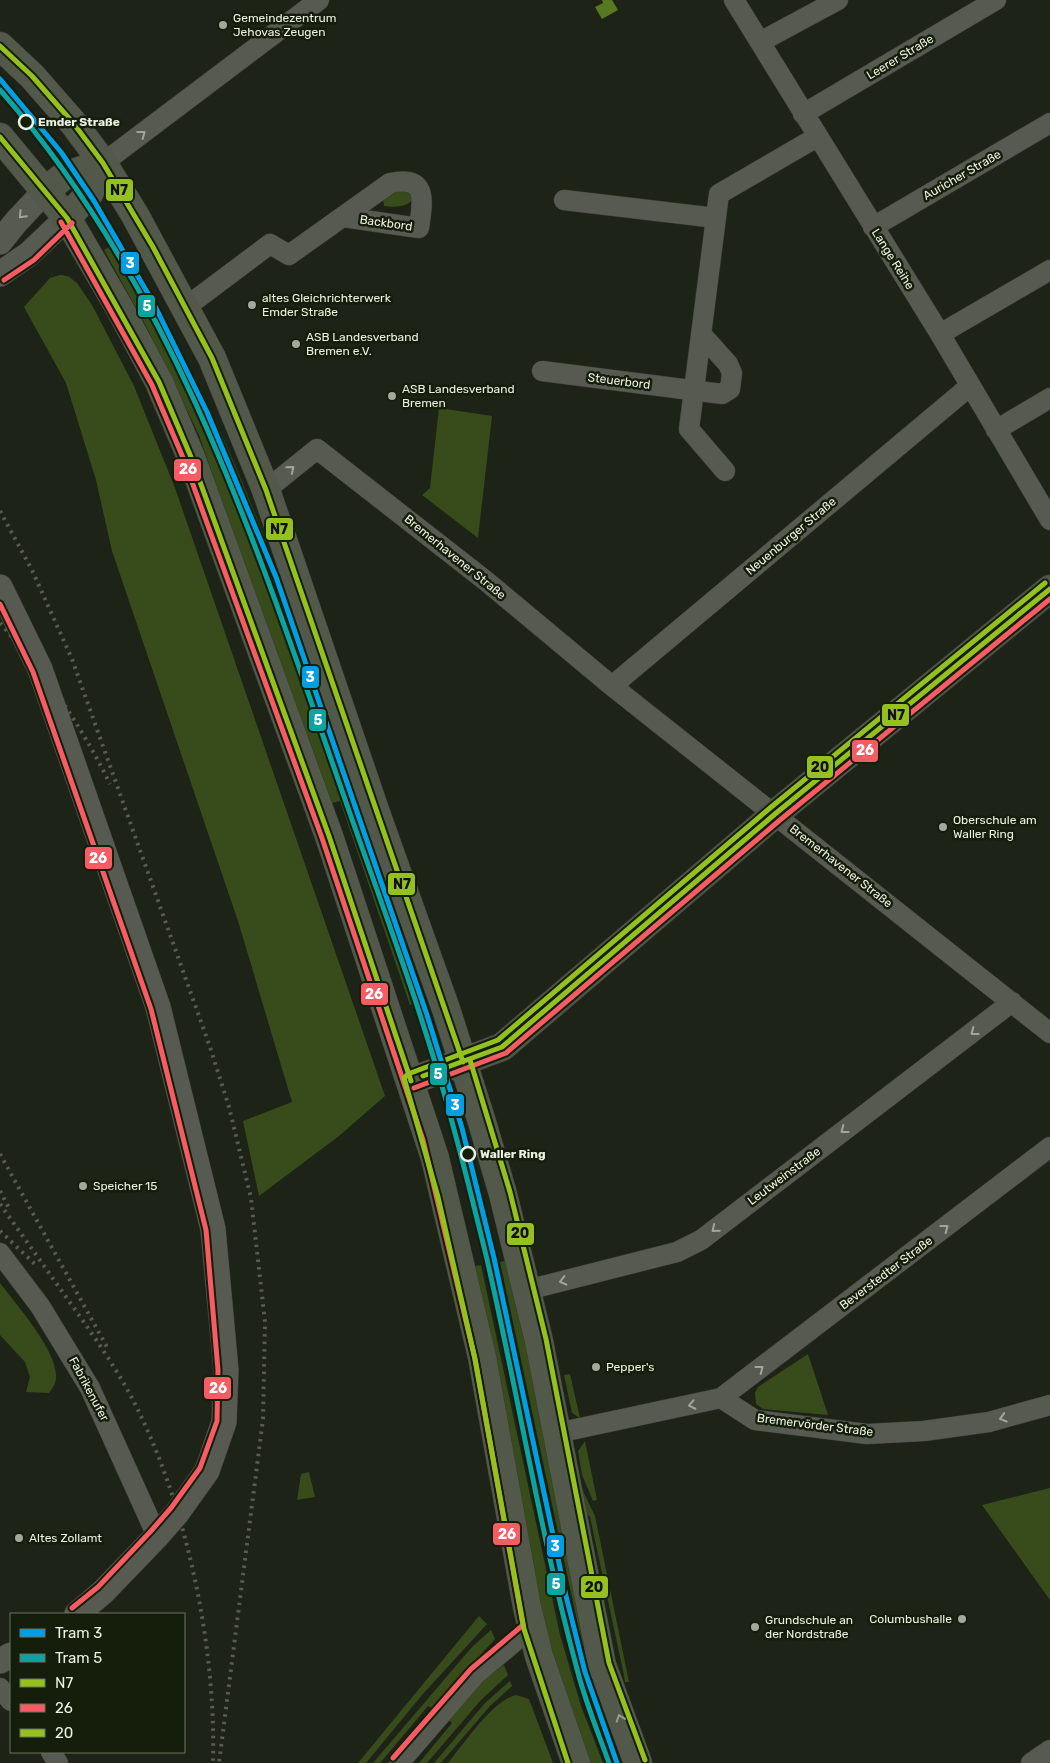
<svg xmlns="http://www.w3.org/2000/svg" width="1050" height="1763" viewBox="0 0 1050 1763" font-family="Rubik,sans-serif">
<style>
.green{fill:#384b1b}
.water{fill:#577821}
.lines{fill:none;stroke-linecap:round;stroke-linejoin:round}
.minor-casing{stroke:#393d35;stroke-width:21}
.tertiary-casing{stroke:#393d35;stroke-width:26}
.secondary-casing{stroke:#393d35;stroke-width:29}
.primary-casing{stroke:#393d35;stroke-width:29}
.minor{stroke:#565a50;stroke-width:20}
.tertiary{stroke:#565a50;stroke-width:25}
.secondary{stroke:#505549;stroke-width:28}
.primary{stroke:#52584a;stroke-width:28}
.rail{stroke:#585b54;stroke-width:4;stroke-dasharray:2.5 5;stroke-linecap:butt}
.bus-1-casing{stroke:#151e0a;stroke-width:9}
.bus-2-casing{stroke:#151e0a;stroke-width:9}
.bus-3-casing{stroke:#151e0a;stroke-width:9}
.bus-1{stroke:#95c11f;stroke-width:5}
.bus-2{stroke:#f75b64;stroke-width:5}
.bus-3{stroke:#95c11f;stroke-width:5}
.tram-1-casing{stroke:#151e0a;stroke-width:9}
.tram-2-casing{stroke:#151e0a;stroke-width:9}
.tram-1{stroke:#009fe3;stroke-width:5}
.tram-2{stroke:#0da3a3;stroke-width:5}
.oneway{stroke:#a0a69a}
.oneway2{stroke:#979d8f}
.poi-dot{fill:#a3a99d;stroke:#151e0a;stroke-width:2}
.stop-dot{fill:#151e0a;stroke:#ebf1e4;stroke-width:2.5}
.labels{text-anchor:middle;stroke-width:5;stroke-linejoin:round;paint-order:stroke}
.poi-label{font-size:12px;fill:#ebf1e4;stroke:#151e0a;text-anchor:start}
.street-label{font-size:12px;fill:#ebf1e4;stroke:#151e0a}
.stop-label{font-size:12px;font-weight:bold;fill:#ebf1e4;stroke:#151e0a;text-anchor:start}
.line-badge{stroke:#151e0a;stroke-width:2}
.badge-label{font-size:14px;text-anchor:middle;font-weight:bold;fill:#fff}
.pale-badge-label{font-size:14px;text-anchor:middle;font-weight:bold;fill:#111}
</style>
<rect width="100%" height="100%" fill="#1e2318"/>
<path class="green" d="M400 187 409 188 412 200C406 208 393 207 384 206L383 200Z
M121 240C163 315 205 392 238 472 310 644 364 823 425 999L410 1005 340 801 332 803 310 742 290 698 199 435 145 324 104 250Z
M60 275 68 276 77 283 92 305 134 386 175 488 385 1096 339 1136 259 1196 243 1121 292 1102 238 921 112 551 96 480 66 383 24 307 50 278Z
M439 408 492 416 478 538 422 495 430 488Z
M509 1260 627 1763H623L599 1700 579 1630 500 1262Z
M481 1265 560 1635 581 1706 603 1763H587L549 1647 516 1475 473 1267Z
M0 1283C15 1303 64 1358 55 1383 54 1386 51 1390 49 1393L26 1392 30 1377 25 1362 0 1335Z
M808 1354 828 1415 763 1409 756 1404 755 1393 758 1387Z
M570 1374 580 1418 572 1413 564 1375Z
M585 1441 597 1500 593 1501 582 1475 578 1451Z
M309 1472 315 1497 297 1500 301 1474Z
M581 1487 595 1516 629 1682H625L624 1675 590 1517 580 1507Z
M1050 1488V1600L982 1505Z
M479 1616 487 1624 422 1695 366 1763H358Z
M491 1630 495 1639 432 1708 428 1706 380 1763H373L472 1647Z
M504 1665 508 1675 481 1700 427 1763H419L452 1723 447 1719 492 1672Z
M510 1681 512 1686 490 1706 441 1763H434L485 1703Z
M516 1695 529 1699 553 1763H448C463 1745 493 1700 516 1695Z"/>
<path class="water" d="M602 0H612L618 10 602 19 595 7 603 3Z"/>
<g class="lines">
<g class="minor-casing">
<path id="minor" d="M734 0 940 334 1050 520
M760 42 838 0
M803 114 996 0
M103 163 319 0
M564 200 716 218
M873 227 1050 123
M186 307 270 244 289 255 390 183C428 175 423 200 419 228L343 217
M940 334 1050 270
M542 371 722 394 730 389 732 373 728 364 702 335
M996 430 1050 398
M725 471 689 429 719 194 817 137
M266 490 317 449 486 581 612 686 1050 1033
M612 686 970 386
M0 1253 40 1306 90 1388 157 1536
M527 1290 677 1252 701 1240 1012 1002
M721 1398 1050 1147
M557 1433 721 1398 755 1420 867 1434 924 1431 989 1422 1050 1405
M0 1688 11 1701
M51 1752 58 1763
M399 1763 476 1674 531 1628
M1031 1763 1050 1750"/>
</g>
<g class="tertiary-casing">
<path id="tertiary" d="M0 242 16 222 46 190
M0 274 29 254 67 218
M0 587 40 669 158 1007 213 1229 226 1370 224 1422 207 1471 177 1513 157 1536 103 1592 77 1614
M0 1661 11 1655"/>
</g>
<g class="secondary-casing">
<path id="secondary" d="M411 1081 502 1047 775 814 1050 589"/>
</g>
<g class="primary-casing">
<path id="primary" d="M0 46 32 76 74 124 103 163 135 215 212 358 266 490 376 813 446 1009 482 1122 503 1194 539 1341 602 1665 638 1763
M0 137 67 218 120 309 159 382 191 457 329 836 435 1158 482 1357 527 1607 539 1656 576 1763
M46 190 64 176 103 163
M67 218 89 194 103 163"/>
</g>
<use href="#minor" class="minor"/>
<use href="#tertiary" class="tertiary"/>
<use href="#secondary" class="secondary"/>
<use href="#primary" class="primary"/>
<path class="rail" d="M0 511 32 570 72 659 210 1047 229 1107 251 1198 265 1322 263 1419 219 1763
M0 623C46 676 79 721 110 784
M0 1154 107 1347
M0 1191 9 1208
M0 1204C27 1242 54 1280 81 1318 99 1344 117 1370 132 1398 186 1502 216 1644 213 1761
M0 1231 38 1267"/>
<g class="bus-1-casing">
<path id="bus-1" d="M0 46 32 76 74 124 103 163 153 247 212 358 266 490 463 1062
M0 137 67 218 159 382 191 457 329 836 411 1081
M423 1076 502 1047 775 814 1050 589"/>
</g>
<g class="bus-2-casing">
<path id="bus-2" d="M61 222 152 385 184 460 322 838 423 1140 475 1359 523 1625 471 1669 393 1758
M4 280 34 260 72 223
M0 604 33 672 151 1009 206 1230 218 1370 217 1421 200 1468 171 1508 151 1531 98 1587 72 1608
M414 1088 506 1053 780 820 1050 599"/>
</g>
<g class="bus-3-casing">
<path id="bus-3" d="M470 1060 510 1192 546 1339 609 1663 645 1760
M568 1763 524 1629 475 1359 438 1197 404 1078 408 1074 498 1040 770 808 1045 583"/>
</g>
<use href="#bus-1" class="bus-1"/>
<use href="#bus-2" class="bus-2"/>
<use href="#bus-3" class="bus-3"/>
<g class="tram-1-casing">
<path id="tram-1" d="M0 79 61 152 94 201 154 304 207 412 276 577 427 1015 462 1128 494 1258 566 1596 585 1672 617 1763"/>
</g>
<g class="tram-2-casing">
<path id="tram-2" d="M0 90C172 286 255 540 339 782 379 898 424 1014 455 1133 466 1173 476 1215 486 1255 518 1393 540 1533 577 1669 585 1701 598 1732 609 1763"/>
</g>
<use href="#tram-1" class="tram-1"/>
<use href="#tram-2" class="tram-2"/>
</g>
<defs><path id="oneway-chevron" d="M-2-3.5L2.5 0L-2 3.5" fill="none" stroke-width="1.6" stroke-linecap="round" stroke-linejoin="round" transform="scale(1.25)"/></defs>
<g class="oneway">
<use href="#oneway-chevron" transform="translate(142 134) rotate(-37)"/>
<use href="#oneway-chevron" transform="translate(22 215) rotate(134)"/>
<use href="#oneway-chevron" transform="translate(291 469) rotate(-39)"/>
<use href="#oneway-chevron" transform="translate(974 1032) rotate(143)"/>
<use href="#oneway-chevron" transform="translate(844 1130) rotate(143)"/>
<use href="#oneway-chevron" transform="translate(945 1228) rotate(-37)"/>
<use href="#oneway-chevron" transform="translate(715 1229) rotate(141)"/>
<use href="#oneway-chevron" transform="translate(563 1281) rotate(166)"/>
<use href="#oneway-chevron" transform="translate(760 1369) rotate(-37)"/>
<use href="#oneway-chevron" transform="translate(692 1405) rotate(168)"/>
<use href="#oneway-chevron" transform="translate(1003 1418) rotate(164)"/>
</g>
<use class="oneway2" href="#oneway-chevron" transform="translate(620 1718) rotate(-109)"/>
<g class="poi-dot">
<circle cx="223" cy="25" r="5"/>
<circle cx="252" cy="305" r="5"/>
<circle cx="296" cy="344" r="5"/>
<circle cx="392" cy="396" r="5"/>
<circle cx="943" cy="827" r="5"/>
<circle cx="83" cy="1186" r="5"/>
<circle cx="596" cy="1367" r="5"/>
<circle cx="19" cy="1538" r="5"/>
<circle cx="962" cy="1619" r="5"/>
<circle cx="755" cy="1627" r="5"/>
</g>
<g class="stop-dot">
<circle cx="26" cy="122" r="7"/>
<circle cx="468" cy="1154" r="7"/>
</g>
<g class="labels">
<g class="poi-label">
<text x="233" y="22">Gemeindezentrum<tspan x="233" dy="14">Jehovas Zeugen</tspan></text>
<text x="262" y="302">altes Gleichrichterwerk<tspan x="262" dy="14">Emder Straße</tspan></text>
<text x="306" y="341">ASB Landesverband<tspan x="306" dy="14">Bremen e.V.</tspan></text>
<text x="402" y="393">ASB Landesverband<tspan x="402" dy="14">Bremen</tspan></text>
<text x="953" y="824">Oberschule am<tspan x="953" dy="14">Waller Ring</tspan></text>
<text x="93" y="1190">Speicher 15</text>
<text x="606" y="1371">Pepper's</text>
<text x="29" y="1542">Altes Zollamt</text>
<text x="952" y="1623" text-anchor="end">Columbushalle</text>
<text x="765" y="1624">Grundschule an<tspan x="765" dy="14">der Nordstraße</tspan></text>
</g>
<g class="street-label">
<text transform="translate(900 57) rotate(-31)" y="4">Leerer Straße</text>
<text transform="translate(962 175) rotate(-30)" y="4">Auricher Straße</text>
<text transform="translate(386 223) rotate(8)" y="4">Backbord</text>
<text transform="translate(893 259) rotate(58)" y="4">Lange Reihe</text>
<text transform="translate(619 381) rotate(7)" y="4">Steuerbord</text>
<text transform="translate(791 536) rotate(-40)" y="4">Neuenburger Straße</text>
<text transform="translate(455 557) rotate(39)" y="4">Bremerhavener Straße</text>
<text transform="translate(841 866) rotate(38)" y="4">Bremerhavener Straße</text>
<text transform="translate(784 1176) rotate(-37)" y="4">Leutweinstraße</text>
<text transform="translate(886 1273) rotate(-37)" y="4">Beverstedter Straße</text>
<text transform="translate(89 1389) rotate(62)" y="4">Fabrikenufer</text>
<text transform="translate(815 1425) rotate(7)" y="4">Bremervörder Straße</text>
</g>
<g class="stop-label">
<text x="38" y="126">Emder Straße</text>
<text x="480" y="1158">Waller Ring</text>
</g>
</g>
<g class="line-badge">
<rect x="105" y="178" width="29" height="24" rx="5" fill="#95c11f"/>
<rect x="120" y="251" width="20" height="24" rx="5" fill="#009fe3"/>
<rect x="137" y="294" width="19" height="24" rx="5" fill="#0da3a3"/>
<rect x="173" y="458" width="29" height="24" rx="5" fill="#f75b64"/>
<rect x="265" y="517" width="29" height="24" rx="5" fill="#95c11f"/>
<rect x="301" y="665" width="19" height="24" rx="5" fill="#009fe3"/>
<rect x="881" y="703" width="29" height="24" rx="5" fill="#95c11f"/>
<rect x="308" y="708" width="19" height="24" rx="5" fill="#0da3a3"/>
<rect x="851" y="739" width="28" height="24" rx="5" fill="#f75b64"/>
<rect x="806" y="755" width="28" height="24" rx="5" fill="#95c11f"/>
<rect x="84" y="846" width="29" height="24" rx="5" fill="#f75b64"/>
<rect x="387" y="872" width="29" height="24" rx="5" fill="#95c11f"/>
<rect x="360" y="982" width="29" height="24" rx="5" fill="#f75b64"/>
<rect x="429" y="1062" width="19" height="24" rx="5" fill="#0da3a3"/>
<rect x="445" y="1093" width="20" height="24" rx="5" fill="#009fe3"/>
<rect x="506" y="1222" width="29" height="24" rx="5" fill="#95c11f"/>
<rect x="203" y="1376" width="29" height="24" rx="5" fill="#f75b64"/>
<rect x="492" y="1522" width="29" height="24" rx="5" fill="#f75b64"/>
<rect x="546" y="1534" width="19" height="24" rx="5" fill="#009fe3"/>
<rect x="546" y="1572" width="20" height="24" rx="5" fill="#0da3a3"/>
<rect x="580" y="1575" width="29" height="24" rx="5" fill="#95c11f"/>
</g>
<g class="badge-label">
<text x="130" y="268">3</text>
<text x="147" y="311">5</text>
<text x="188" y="474">26</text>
<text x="310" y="682">3</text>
<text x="318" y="725">5</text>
<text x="865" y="755">26</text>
<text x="98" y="863">26</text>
<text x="374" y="999">26</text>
<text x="438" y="1079">5</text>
<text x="455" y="1110">3</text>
<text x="218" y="1393">26</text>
<text x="507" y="1539">26</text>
<text x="555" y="1551">3</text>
<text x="556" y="1589">5</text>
</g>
<g class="pale-badge-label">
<text x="119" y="195">N7</text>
<text x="279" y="534">N7</text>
<text x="896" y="720">N7</text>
<text x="820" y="772">20</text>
<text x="402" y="889">N7</text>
<text x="520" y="1238">20</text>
<text x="594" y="1592">20</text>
</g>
<rect x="10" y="1613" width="175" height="140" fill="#151e0a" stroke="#6b7261"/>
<rect x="20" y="1629" width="25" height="8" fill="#009fe3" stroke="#6b7261"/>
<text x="55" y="1638" font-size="15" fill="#ebf1e4">Tram 3</text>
<rect x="20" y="1654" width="25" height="8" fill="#0da3a3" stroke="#6b7261"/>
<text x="55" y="1663" font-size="15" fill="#ebf1e4">Tram 5</text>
<rect x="20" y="1679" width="25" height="8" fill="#95c11f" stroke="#6b7261"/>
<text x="55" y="1688" font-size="15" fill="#ebf1e4">N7</text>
<rect x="20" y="1704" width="25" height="8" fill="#f75b64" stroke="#6b7261"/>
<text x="55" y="1713" font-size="15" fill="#ebf1e4">26</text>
<rect x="20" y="1729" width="25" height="8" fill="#95c11f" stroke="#6b7261"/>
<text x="55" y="1738" font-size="15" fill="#ebf1e4">20</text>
</svg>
